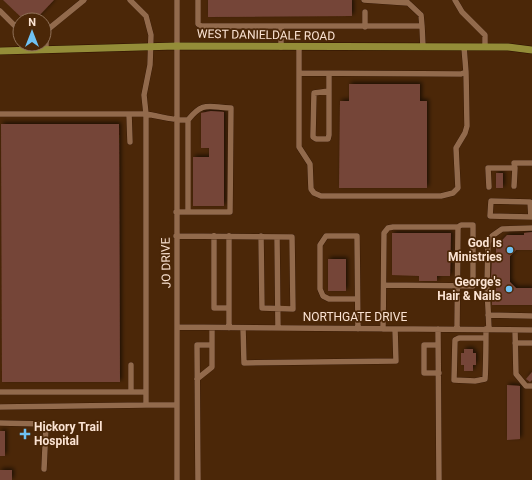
<svg xmlns="http://www.w3.org/2000/svg" width="532" height="480" viewBox="0 0 532 480" font-family="Roboto,sans-serif">
<style>
.building{fill:#744538;filter:url(#shadow)}
.lines{fill:none;stroke-linecap:round;stroke-linejoin:round}
.minor-casing{stroke:#2b1100;stroke-width:6}
.major-casing{stroke:#2b1100;stroke-width:8}
.minor{stroke:#926a4c;stroke-width:5.5}
.major{stroke:#948d38;stroke-width:7}
.poi-dot{fill:#6fc2f4;stroke:#4b2708;stroke-width:1.5}
.labels{text-anchor:middle;stroke-width:3.5;stroke-linejoin:round;paint-order:stroke}
.street-label{font-size:12px;fill:#fbe3d3;stroke:#4b2708}
.poi-label{font-size:12px;font-weight:bold;fill:#fbe3d3;stroke:#4b2708;text-anchor:end}
</style>
<defs>
<filter id="shadow"><feDropShadow dx="2" dy="-2" stdDeviation="2" flood-color="#0009"/></filter>
</defs>
<rect width="100%" height="100%" fill="#4b2708"/>
<path class="building" d="M3 0H54L35 20H24Z
M208 0H352V16L208 17Z
M349 84H420V101H427V188H339L340 101H349Z
M211 111 224 112V206H193V157H209V148H201V113Z
M1 124H119L120 382H2Z
M496 173H503V188H496Z
M532 232V250H516L510 256V282L516 288H532V305H492V295H496V279H491L492 259H496V247L507 235H524V233Z
M392 233H451L450 276H437V281H419V276L392 275Z
M328 259H346V291H328Z
M464 349H473V353H476V365H473V371H464V365H461V353H464Z
M532 372V380L530 382 526 379Z
M507 385 520 386V439L507 440Z
M0 431H5V456H0Z
M0 470H12V480H0Z"/>
<g class="lines">
<g class="minor-casing">
<path id="minor" d="M177 0V480
M198 0V24L201 26H422L421 15 405 0
M364 0 408 3
M455 0 462 12 485 35V47
M0 11 15 26
M365 12V27
M422 26 423 47
M281 27V47
M299 47V73L461 74 466 72 464 47
M46 50V31L84 0
M299 73V147L310 164 311 189 314 193 321 196H441L453 193 458 188 456 148 465 133 467 126 466 72
M329 74V135L328 139H316L313 137V134L314 93 329 91
M0 114H146C160 116 173 121 188 120
M129 114 130 142
M514 186 515 168
M489 187 488 168H515L514 163H532
M176 212H230L231 108C208 107 203 101 188 120V212
M531 217 530 202 491 201 490 216 532 217
M176 236 292 237 293 309 262 308 261 236
M214 236V308H229
M277 237 278 328
M384 285 473 286V225H461L458 227
M357 299H329L323 296 320 289V245L326 236H357L358 329
M488 315 532 316
M177 327 532 330
M212 328V345
M229 328V236
M243 328 244 363 396 361 395 329
M383 329 384 233 388 228 393 227H458L457 329
M438 329 439 480
M486 329C486 346 486 363 485 379L475 381 454 380 455 340 459 338H486
M489 329 487 286 488 243 492 236 502 229 532 228
M515 330 516 374 526 386H532
M515 343H532
M438 345H424V373H439
M197 379 212 367V345H197L198 480
M0 392H146V114L144 95 150 65 151 35 146 16 130 0
M131 392V365
M146 405H177
M0 407 146 405V392
M0 423 44 424 46 426 44 469"/>
</g>
<g class="major-casing">
<path id="major" d="M0 51 176 46 508 47 532 50"/>
</g>
<use href="#minor" class="minor"/>
<use href="#major" class="major"/>
</g>
<g class="poi-dot">
<circle cx="510" cy="250" r="4"/>
<circle cx="509" cy="289" r="4"/>
<path d="M23 428h4v4h4v4h-4v4h-4v-4h-4v-4h4z"/>
</g>
<g class="labels">
<g class="street-label">
<text transform="translate(266 35) rotate(1)" y="4">WEST DANIELDALE ROAD</text>
<text transform="translate(166 263) rotate(-91)" y="4">JO DRIVE</text>
<text x="355" y="321">NORTHGATE DRIVE</text>
</g>
<g class="poi-label">
<text x="502" y="247">God Is<tspan x="502" dy="14">Ministries</tspan></text>
<text x="501" y="286">George's<tspan x="501" dy="14">Hair &amp; Nails</tspan></text>
<text x="34" y="431" text-anchor="start">Hickory Trail<tspan x="34" dy="14">Hospital</tspan></text>
</g>
</g>
<g transform="translate(32 32)"><circle r="19" fill="#4b2708" stroke="#917259"/>
<path d="M0-3L7 15L0 10L-7 15Z" fill="#6fc2f4"/>
<text y="-6" font-size="11" font-weight="bold" text-anchor="middle" fill="#fbe3d3">N</text>
</g>
</svg>
